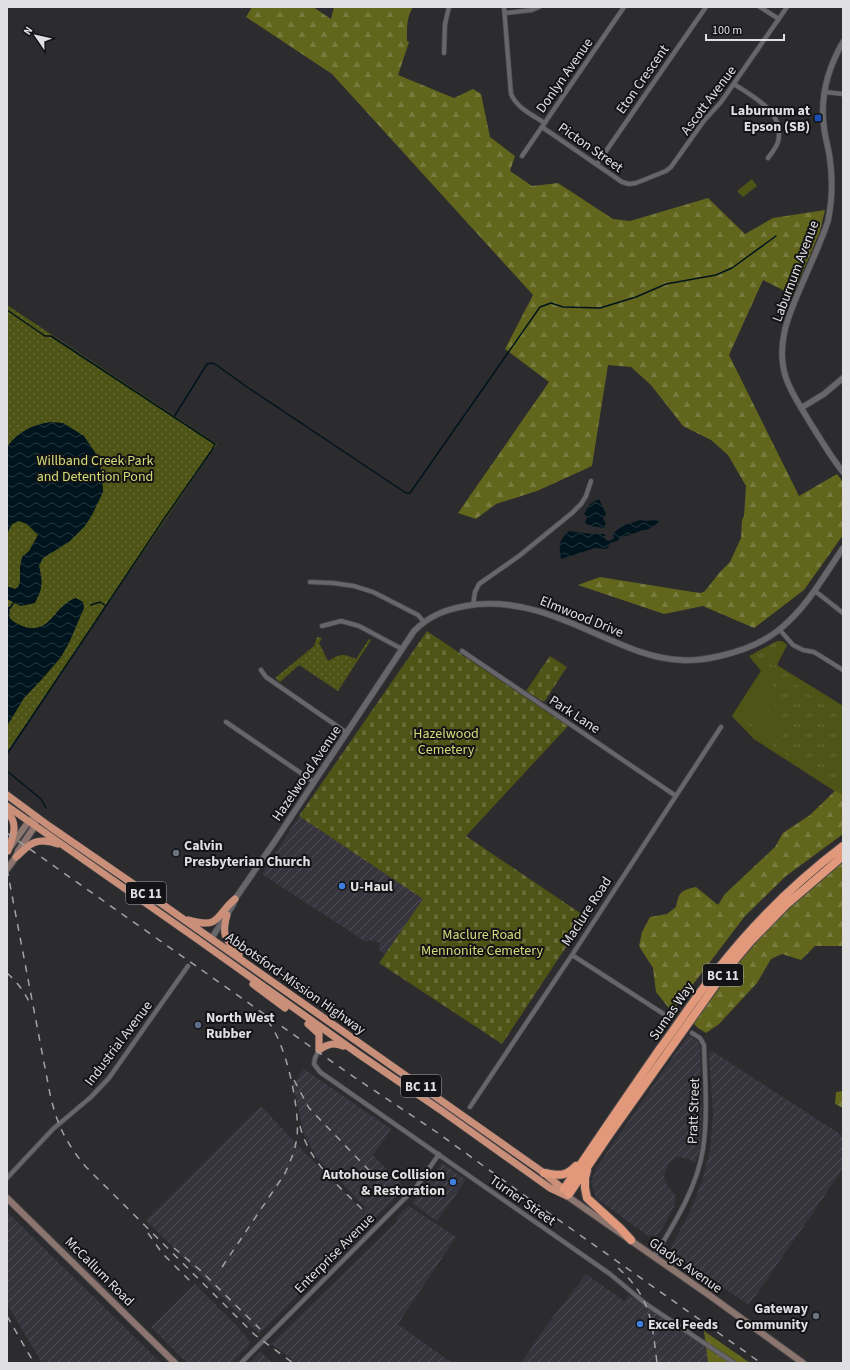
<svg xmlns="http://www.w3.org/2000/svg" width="850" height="1370" viewBox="0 0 850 1370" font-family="'Source Sans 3',sans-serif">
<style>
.industrial{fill:url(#industrial-furrows)}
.grass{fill:url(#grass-tufts)}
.forest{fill:url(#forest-firs)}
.cemetery{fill:url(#cemetery-stones)}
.park{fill:url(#park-dots)}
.garden{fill:#4e5316;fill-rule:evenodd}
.water{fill:url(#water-waves)}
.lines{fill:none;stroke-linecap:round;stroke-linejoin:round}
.stream{stroke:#00141d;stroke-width:1.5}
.minor-casing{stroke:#49484c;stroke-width:5.5}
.tertiary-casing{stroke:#49484c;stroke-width:7}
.secondary-casing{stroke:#49484c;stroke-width:8}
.trunk-casing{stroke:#49484c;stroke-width:8}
.motorway-casing{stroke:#49484c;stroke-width:10}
.minor{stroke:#67666a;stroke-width:4}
.tertiary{stroke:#67666a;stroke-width:5.5}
.secondary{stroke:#8c756f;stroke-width:6}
.trunk{stroke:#ca8f78;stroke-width:7}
.motorway{stroke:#e2997b;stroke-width:8}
.rail{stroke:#a3a2a5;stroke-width:1.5;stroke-dasharray:7 7;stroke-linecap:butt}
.transit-dot{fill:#1a4fb4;stroke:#141315;stroke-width:1.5}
.worship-dot{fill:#6b7280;stroke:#141315;stroke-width:1.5}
.shop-dot{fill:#3f7fe0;stroke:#141315;stroke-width:1.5}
.service-dot{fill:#5c6f8a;stroke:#141315;stroke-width:1.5}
.labels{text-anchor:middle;stroke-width:4;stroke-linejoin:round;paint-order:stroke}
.shield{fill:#141315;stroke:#a3a2a4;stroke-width:1}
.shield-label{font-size:13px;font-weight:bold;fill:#e0dfe2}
.street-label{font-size:14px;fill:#e0dfe2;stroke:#141315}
.poi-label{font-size:14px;font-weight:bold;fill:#e0dfe2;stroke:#141315;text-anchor:start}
.park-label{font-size:14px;fill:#d3dd78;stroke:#141315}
</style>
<defs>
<pattern id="industrial-furrows" width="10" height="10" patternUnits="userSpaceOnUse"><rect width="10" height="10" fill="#36343c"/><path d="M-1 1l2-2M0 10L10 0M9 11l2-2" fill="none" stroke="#535158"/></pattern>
<pattern id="grass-tufts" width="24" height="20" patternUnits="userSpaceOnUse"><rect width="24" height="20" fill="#4e5316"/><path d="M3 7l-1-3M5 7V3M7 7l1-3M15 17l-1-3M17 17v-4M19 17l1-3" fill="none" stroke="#676b38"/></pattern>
<pattern id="forest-firs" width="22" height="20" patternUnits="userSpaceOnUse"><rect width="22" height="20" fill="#61661c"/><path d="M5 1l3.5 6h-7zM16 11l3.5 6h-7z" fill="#777b3d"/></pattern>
<pattern id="cemetery-stones" width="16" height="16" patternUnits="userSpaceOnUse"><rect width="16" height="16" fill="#4e5316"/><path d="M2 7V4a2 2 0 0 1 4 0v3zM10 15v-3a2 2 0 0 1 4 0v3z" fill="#676b38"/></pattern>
<pattern id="park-dots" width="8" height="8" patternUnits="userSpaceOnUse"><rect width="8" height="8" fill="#4e5316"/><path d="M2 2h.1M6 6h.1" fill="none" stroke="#676b38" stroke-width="1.8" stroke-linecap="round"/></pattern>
<pattern id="water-waves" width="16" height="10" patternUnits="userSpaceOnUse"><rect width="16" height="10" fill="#00141d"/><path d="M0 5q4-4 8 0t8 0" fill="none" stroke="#25363e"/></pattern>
</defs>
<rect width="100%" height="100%" fill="#2c2b2e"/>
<path class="industrial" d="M299 816 423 899 385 955 379 950V943L376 941 369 940 366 942 262 874Z
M688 1035 697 1040 700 1047 702 1113 700 1149 695 1164 691 1160 686 1158 677 1157 668 1164 664 1176 667 1185 675 1195V1204L665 1224 657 1235 648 1236 596 1198 591 1182 596 1168Z
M712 1051 843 1136V1169L749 1305 674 1255 671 1250 672 1245 690 1212 702 1181 710 1151 713 1114 709 1054Z
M304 1069 391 1129 373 1155 405 1188 259 1334 146 1220 261 1106 306 1154 362 1210 365 1207 316 1157 304 1134 293 1084Z
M442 1163 466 1180 437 1221 412 1203Z
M409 1206 456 1237 398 1324 452 1363H289L292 1359 271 1344 398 1220 396 1218Z
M7 1212 150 1352 161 1363H42L7 1304Z
M586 1274 624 1301 629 1295 706 1347 708 1363H521L549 1322Z
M195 1284 238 1327 251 1343 231 1363H187L151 1327Z
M260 1351 272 1363H249Z"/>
<path class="grass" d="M777 641H782L787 645 777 665 843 706V795L839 794 754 739 732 716 761 671 749 656Z"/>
<path class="forest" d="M252 7H313L331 19 334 7H413C406 18 407 29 407 41L409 42 398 75 454 98 473 89 481 94 490 137 515 156 510 171 532 186 558 183 613 219 630 221 708 198 745 234 773 218 825 210 820 231 793 295 763 280 729 355 799 496 837 474 843 482V535L804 590 754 628 703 606 664 614 578 585 600 577 693 592 701 593 705 591 720 572 730 562 741 538 742 520 744 516 746 486 728 455 711 440 683 426 651 385 631 367 608 365 592 466 537 491 496 504 476 519 458 513 549 382 505 349 533 295 332 74 246 17Z
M838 788 843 789V834L786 876 745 916 672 1012 656 992 653 968 639 946 642 932 650 917 667 914 676 907C679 892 681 890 696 887L718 905 725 894 775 847 783 833 810 815Z
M843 861V946H815L801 960 782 954 771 959 757 983 719 1024 706 1033 698 1028 693 1023C719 987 746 952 776 920 797 899 821 880 843 861Z
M843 1091V1108L835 1104 836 1092Z
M704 1331 750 1363H708Z"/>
<path class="cemetery" d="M427 631 568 726 466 836 586 917 502 1044 379 963 423 899 299 816Z
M550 656 567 667 544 702 526 691Z"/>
<path class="park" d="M7 305 217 444 7 752Z
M317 637 322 638 319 643 328 661C341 654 342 653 356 659L369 639 371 640 338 691 299 665 280 682 275 678 314 646Z"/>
<path class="garden" d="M752 179 757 186 743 197 737 191Z
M780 641 787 645 776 665 774 666 770 664 769 661 771 658 775 657 778 654V647L775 642Z
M761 671 769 677 773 684 777 701 774 710V716L777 724H779L780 729 784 733 782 736 779 734 772 745 799 764 839 787 843 789V794L839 793 754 739 732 716ZM747 710C755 713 761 723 764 730L762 732 747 724 741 719V715Z
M793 675 843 706V716L825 706 793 682 794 681 791 678Z"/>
<path class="water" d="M51 422 63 423 84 436 98 457 102 475 103 492 92 515 85 526 69 542 43 558 39 566C43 582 43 588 35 603L21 606 7 599V586L15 589 18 587 20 582V567L22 557 29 551 38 535 27 524 19 521 12 524 7 534V447C17 432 34 424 51 422Z
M599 499 606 514 603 519 606 523 604 528 591 526 585 523 587 517 584 514 590 504Z
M640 520C647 522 653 519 659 521 656 526 647 531 642 530L638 532 619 538 618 541C612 541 610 544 607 549L595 548 561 559C559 544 558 542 569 531L592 534H604L606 536 604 537 606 540 610 541 614 538 613 533 615 532 622 526Z
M76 598 83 602 84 608 69 643 61 657 43 678 24 698 7 726V607H10C9 618 8 619 18 624 51 640 52 605 76 598Z"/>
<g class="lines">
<path class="stream" d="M7 310 45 336H51L215 444 212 450 164 519 7 754
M174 417 207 364 211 363 215 364 250 389 406 493H410L540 307 551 303 563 307 600 308 636 297 666 284 716 275 732 268 776 236
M91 605 100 602 106 606
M10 608 15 601
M7 771 41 799 46 808"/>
<g class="minor-casing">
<path id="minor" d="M504 7 511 94C517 108 532 115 545 123
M760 7 779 19
M505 13 532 10 539 7
M444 53 445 24 449 7
M734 84C755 98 785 112 778 142 776 148 771 154 768 158
M825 92 843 94
M542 127 622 182 629 184 636 183 666 171 671 167 703 122 721 102 787 7
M522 156 624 7
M597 164 706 7
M310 582 333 583 354 586 373 592 418 615 424 622
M815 591 843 613
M473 605 475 592 479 584 519 556 572 513 581 504 586 496 591 481
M322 626 341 621 359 626 402 649
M779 629 793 645 803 650 814 652 843 670
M462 651 676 796
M261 670 266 677 347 733
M226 722 314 782
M572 955 670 1018
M319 1050 315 1058 314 1064 320 1072 610 1274 646 1304 734 1363
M470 1107 572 955 721 727
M7 1178 53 1129 91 1097 109 1078 188 966
M654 1257C674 1224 697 1188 703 1149 708 1114 705 1080 704 1045L700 1038 692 1033
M241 1363 417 1186 439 1154"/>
</g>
<g class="tertiary-casing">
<path id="tertiary" d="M843 42C828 68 820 98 824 127 825 138 829 149 830 160 833 181 832 201 828 221 821 242 811 263 802 284 789 314 775 344 786 378 791 393 801 407 809 421 820 438 830 456 843 472
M801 408 824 394 843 378
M211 939 233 905 235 899 275 841 414 631C429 616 444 610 465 606 513 597 557 616 601 636 626 647 653 659 681 660 694 661 707 659 720 656 742 651 763 643 780 629 807 607 824 576 843 548"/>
</g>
<g class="secondary-casing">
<path id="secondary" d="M11 846 29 821 33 819
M7 869 16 857 18 851 35 826 36 817
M567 1196 709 1295 803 1363
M7 1198 175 1363"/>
</g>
<g class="trunk-casing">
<path id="trunk" d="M7 795 49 826 142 890 544 1173 569 1194 567 1196 550 1188 442 1111 360 1055 197 939 7 806
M7 812C19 823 13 837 8 851
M16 857C20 854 22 851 26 848 35 839 47 840 58 844
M227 915C221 936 226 939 239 955
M188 920C221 929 214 917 235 899
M253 984 285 1008
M308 1024 319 1034V1050
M319 1050C327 1044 334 1042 343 1046"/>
</g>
<g class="motorway-casing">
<path id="motorway" d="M587 1170 585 1178V1188L587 1198 620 1228 631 1240
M544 1173C559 1175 564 1178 576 1166
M564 1189C595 1143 627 1096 659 1050 679 1023 697 995 718 969 754 923 797 881 843 846
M569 1194 609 1135 724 973 751 941 786 905 843 856"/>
</g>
<use href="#minor" class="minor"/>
<use href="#tertiary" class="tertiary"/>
<use href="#secondary" class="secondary"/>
<use href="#trunk" class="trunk"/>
<use href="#motorway" class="motorway"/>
<path class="rail" d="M7 833 348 1073 435 1131 546 1211 761 1363
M7 869 50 1094C57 1125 66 1143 86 1167L255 1335 293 1363
M7 973C17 982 25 992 30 1004
M294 1080 309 1108 387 1189
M300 1126C309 1162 337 1184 362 1209
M148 1233 162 1253 194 1285
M174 1248 200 1270 260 1329
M222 1267 284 1175C290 1163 295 1151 297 1137 300 1109 286 1039 265 1018
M618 1268C651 1297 652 1322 657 1363
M7 1316 34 1363"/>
</g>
<rect class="transit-dot" x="814" y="114" width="8" height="8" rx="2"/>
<g class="worship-dot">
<circle cx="176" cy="853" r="4"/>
<circle cx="816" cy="1316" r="4"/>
</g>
<g class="shop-dot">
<circle cx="342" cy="886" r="4"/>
<circle cx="453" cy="1182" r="4"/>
<circle cx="640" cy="1324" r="4"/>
</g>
<circle class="service-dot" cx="198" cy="1025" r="4"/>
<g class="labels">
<g class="shield">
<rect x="126" y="882" width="40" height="22" rx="3"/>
<rect x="703" y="964" width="40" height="22" rx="3"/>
<rect x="401" y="1075" width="40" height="22" rx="3"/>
</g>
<g class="shield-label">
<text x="146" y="898">BC 11</text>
<text x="723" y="980">BC 11</text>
<text x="421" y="1091">BC 11</text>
</g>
<g class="street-label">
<text transform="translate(564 75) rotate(-55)" y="5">Donlyn Avenue</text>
<text transform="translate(642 79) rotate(-55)" y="5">Eton Crescent</text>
<text transform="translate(708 100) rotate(-53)" y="5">Ascott Avenue</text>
<text transform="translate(591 147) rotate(35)" y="5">Picton Street</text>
<text transform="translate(795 271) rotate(-69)" y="5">Laburnum Avenue</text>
<text transform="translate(582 616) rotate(22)" y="5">Elmwood Drive</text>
<text transform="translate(575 714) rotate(33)" y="5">Park Lane</text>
<text transform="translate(306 773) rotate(-56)" y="5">Hazelwood Avenue</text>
<text transform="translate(586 911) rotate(-57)" y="5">Maclure Road</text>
<text transform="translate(296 983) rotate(35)" y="5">Abbotsford-Mission Highway</text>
<text transform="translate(671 1011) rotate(-55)" y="5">Sumas Way</text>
<text transform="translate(118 1043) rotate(-53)" y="5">Industrial Avenue</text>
<text transform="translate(693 1111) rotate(-88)" y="5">Pratt Street</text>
<text transform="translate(523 1200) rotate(35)" y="5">Turner Street</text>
<text transform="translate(334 1253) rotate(-45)" y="5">Enterprise Avenue</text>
<text transform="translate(686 1265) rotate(35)" y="5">Gladys Avenue</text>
<text transform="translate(100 1271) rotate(45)" y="5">McCallum Road</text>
</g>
<g class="poi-label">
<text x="810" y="115" text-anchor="end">Laburnum at<tspan x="810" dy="16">Epson (SB)</tspan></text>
<text x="184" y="850">Calvin<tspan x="184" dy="16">Presbyterian Church</tspan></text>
<text x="350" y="891">U-Haul</text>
<text x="206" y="1022">North West<tspan x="206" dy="16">Rubber</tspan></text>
<text x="445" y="1179" text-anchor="end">Autohouse Collision<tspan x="445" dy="16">&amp; Restoration</tspan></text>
<text x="808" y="1313" text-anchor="end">Gateway<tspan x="808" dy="16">Community</tspan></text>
<text x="648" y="1329">Excel Feeds</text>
</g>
<g class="park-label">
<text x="95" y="465">Willband Creek Park<tspan x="95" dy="16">and Detention Pond</tspan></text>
<text x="446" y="738">Hazelwood<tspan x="446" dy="16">Cemetery</tspan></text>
<text x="482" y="939">Maclure Road<tspan x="482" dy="16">Mennonite Cemetery</tspan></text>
</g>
</g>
<rect width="850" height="1370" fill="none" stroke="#e0dfe2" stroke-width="16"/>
<g transform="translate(36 36) rotate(304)" stroke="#141315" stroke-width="3" paint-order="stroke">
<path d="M0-3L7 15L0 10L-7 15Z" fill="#e0dfe2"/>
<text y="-6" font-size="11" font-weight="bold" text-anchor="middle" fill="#e0dfe2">N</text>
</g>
<path d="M706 34v6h78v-6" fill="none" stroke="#e0dfe2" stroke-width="2"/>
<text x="712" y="34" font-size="12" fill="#e0dfe2" stroke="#141315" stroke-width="3" paint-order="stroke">100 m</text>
</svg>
